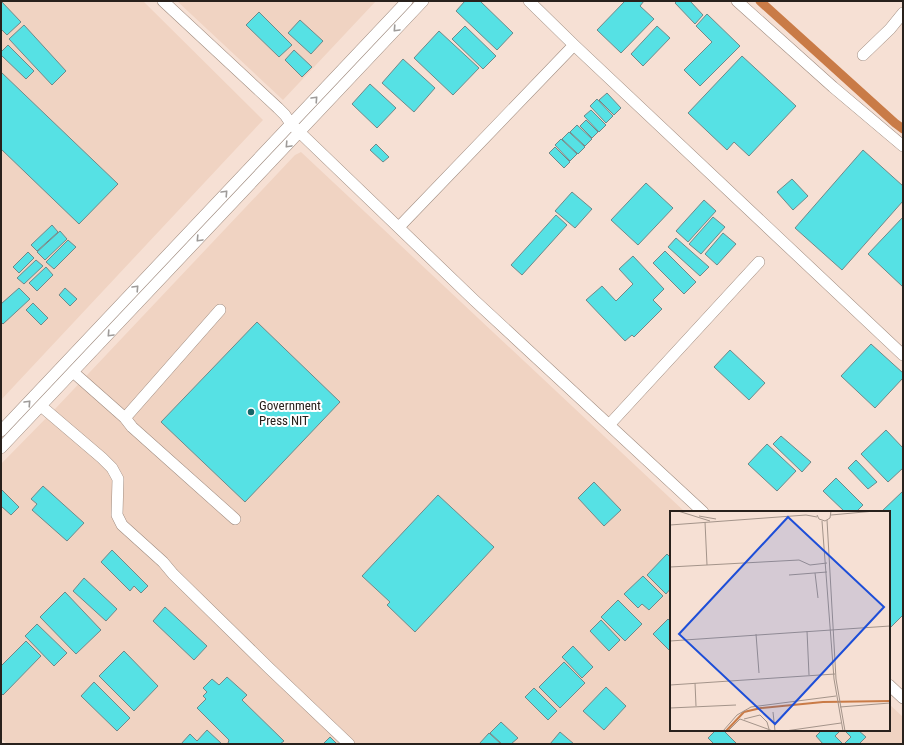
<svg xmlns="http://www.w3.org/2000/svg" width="904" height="745" viewBox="0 0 904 745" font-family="'Roboto Condensed',sans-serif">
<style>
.built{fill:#f0d3c2}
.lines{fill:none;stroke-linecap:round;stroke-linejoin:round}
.canal{stroke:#c97b47;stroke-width:9}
.building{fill:#56e1e4;stroke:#6f8989}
.minor-casing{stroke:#9f8b7f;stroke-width:12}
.minor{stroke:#fff;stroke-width:11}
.oneway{stroke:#9e9b99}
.poi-dot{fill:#146466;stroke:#fff;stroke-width:1.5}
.labels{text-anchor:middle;stroke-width:4;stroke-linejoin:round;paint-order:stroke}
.poi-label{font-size:13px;fill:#28211c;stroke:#fff;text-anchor:start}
.inset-river{fill:none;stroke:#c97b47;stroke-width:2}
.inset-road{fill:none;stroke:#a4948a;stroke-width:1}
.view{fill:#1d4ed8;fill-opacity:0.15;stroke:#1d4ed8;stroke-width:2}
.inset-edge{fill:none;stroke:#28211c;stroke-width:2}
</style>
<rect width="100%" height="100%" fill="#f6e0d4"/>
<path class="built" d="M1 1H143L263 120 1 400Z
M177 1H376L283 100Z
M301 152 685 512H671V730H889V704L903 717V744H7L1 738V464L55 409 295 155Z"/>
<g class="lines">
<path class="canal" d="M760 1 895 123 903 129"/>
</g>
<path class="building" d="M1 1 21 22 7 35 1 29Z
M465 1H480L513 33 497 50 456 11Z
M625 1H644L640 6 654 19 621 53 597 30Z
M677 1H690L703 15 695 24 675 3Z
M259 12 292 45 279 57 246 25Z
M707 14 740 46 700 86 684 70 712 42 696 26Z
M300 20 323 41 311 54 288 33Z
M24 25 66 71 52 85 9 39Z
M465 26 496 56 483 69 452 39Z
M657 26 670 38 643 66 631 54Z
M439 31 479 68 453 95 414 58Z
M8 45 34 71 26 79 1 55V52Z
M294 50 312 67 302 77 285 60Z
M742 56 796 106 749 156 734 142 727 150 688 113Z
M403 59 435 88 414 112 382 83Z
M1 72 118 184 79 224 1 149Z
M370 84 396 108 377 128 352 104Z
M607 93 621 108 614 115 599 100Z
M597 99 613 116 606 123 590 106Z
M591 110 606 125 599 132 584 116Z
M586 120 598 132 592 138 580 126Z
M577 125 592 139 585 146 570 132Z
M569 132 585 147 578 154 562 139Z
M561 139 577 154 570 161 555 145Z
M376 144 389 157 383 162 370 150Z
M555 147 570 162 564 168 549 153Z
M863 150 903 186V201L842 270 795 228Z
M792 179 808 196 793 210 777 192Z
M646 183 673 208 638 245 611 220Z
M572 192 592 209 575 228 555 211Z
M704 200 716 211 688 242 676 231Z
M556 215 567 225 522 275 511 265Z
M713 217 725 227 701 254 689 244Z
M903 217V287L868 254Z
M52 225 58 232 37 251 31 245Z
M60 231 67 239 45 260 37 252Z
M723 233 736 244 717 265 705 254Z
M676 238 709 267 700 276 668 247Z
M68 240 76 247 54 269 46 262Z
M665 251 696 282 684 294 653 263Z
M28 252 34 258 19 273 13 267Z
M633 256 664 289 653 300 662 309 634 337 632 335 625 341 586 300 602 286 616 301 633 284 619 269Z
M36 260 43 266 24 284 17 278Z
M46 267 53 275 37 291 29 283Z
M19 288 30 299 3 324 1 322V304Z
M65 288 77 299 70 306 59 295Z
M33 303 48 318 41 325 26 310Z
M257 322 340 402 245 502 161 422Z
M871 344 903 373V378L875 408 841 376Z
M730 350 765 383 749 400 714 367Z
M886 430 903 448V468L888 482 861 454Z
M781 436 811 462 802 472 773 444Z
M767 444 796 471 777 491 748 464Z
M856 460 877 482 868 489 848 468Z
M836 478 863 505 856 512H845L823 491Z
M594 482 621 510 604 526 578 498Z
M43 486 84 523 67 541 32 510 37 504 31 499Z
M1 489 19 507 11 515 1 506Z
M903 491V615L889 629V512H881Z
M438 495 494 547 415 632 387 605 390 602 362 576Z
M112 550 148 586 141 593 134 586 130 591 101 562Z
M667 554 671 558V588L666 594 647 575Z
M643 576 663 596 649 610 642 604 638 608 624 594Z
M84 578 117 609 106 621 73 591Z
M65 592 101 630 76 654 40 617Z
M618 600 642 624 625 641 601 617Z
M165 607 207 646 194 660 153 621Z
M668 619 671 622V652L653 634Z
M601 620 620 640 609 651 590 631Z
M37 624 67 653 54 666 25 636Z
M26 641 41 656 3 695 1 693V666Z
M573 646 593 667 582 678 562 657Z
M124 651 158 686 134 711 99 676Z
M564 662 585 683 560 708 539 687Z
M227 677 247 695 242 700 284 741 280 744H229L228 743 229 740 197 708 206 699 203 696 207 692 203 688 212 679 219 685Z
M94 682 130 718 117 731 81 696Z
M606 687 626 706 604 730 583 711Z
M534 688 557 711 548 720 525 697Z
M501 722 518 738 511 744H502L490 733Z
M207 730 222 744H181L190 734 197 741Z
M716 730H723L737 744H714L708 738Z
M822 730H841L835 736 843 744H823L816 736Z
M844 730H858L866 737 859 744H844L851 737Z
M560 732 574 744H550Z
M489 733 501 744H479Z
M330 737 337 744H323Z"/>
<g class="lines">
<g class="minor-casing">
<path id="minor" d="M163 1 278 108 285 115 291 124 474 300 703 512
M529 1 574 45 903 355
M737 1 833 87 903 146
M863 55 890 29 903 13
M399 227 574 45
M73 372 125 418 132 427 235 519
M41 406 102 458 112 468 118 479 117 515 122 525 163 562 173 574 269 668 349 744
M125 418 220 310
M609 425 759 262
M1 431 407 1
M1 448 423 1
M889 685 903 698"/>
</g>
<use href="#minor" class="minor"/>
</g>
<defs><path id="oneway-chevron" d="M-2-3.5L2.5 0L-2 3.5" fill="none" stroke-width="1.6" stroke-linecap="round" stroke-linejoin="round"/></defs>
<g class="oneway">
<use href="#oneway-chevron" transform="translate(396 29) rotate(133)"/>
<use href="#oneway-chevron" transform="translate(315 99) rotate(-47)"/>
<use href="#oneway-chevron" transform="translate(288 145) rotate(133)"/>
<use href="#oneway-chevron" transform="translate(225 193) rotate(-47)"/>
<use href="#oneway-chevron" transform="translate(199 239) rotate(133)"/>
<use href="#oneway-chevron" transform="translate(136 288) rotate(-47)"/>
<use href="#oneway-chevron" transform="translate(110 334) rotate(133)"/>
<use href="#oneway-chevron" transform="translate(28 403) rotate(-47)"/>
</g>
<circle class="poi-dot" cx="251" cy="412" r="4"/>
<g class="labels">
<g class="poi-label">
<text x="259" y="410">Government<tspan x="259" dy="15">Press NIT</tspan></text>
</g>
</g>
<g transform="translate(670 511)">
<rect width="220" height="220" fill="#f6e0d4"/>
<path class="inset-river" d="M56 220 74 201 91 197 153 191 220 190"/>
<path class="inset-road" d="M8 0 40 10M147 4 149 8 155 10 160 7 161 0M161 4 205 0M29 5 46 8M157 9 166 168 175 220M152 10 164 168 173 220M35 11 37 54M0 14 136 4 147 6M0 56 129 49 140 54 157 52M145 62 148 87M119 64 157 61M137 120 139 164M86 123 89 162M0 130 220 115M25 172 26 195M0 174 165 163M170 196 220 192M0 197 66 194M103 201 105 220M74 208 90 204 97 211 99 218M53 220 67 204 81 196 166 185M58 220 70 208 103 220M115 220 171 212"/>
<path class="view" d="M118 6 214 96 105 213 9 123Z"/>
<rect width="220" height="220" class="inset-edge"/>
</g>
<rect width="904" height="745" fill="none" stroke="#28211c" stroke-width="4"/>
</svg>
